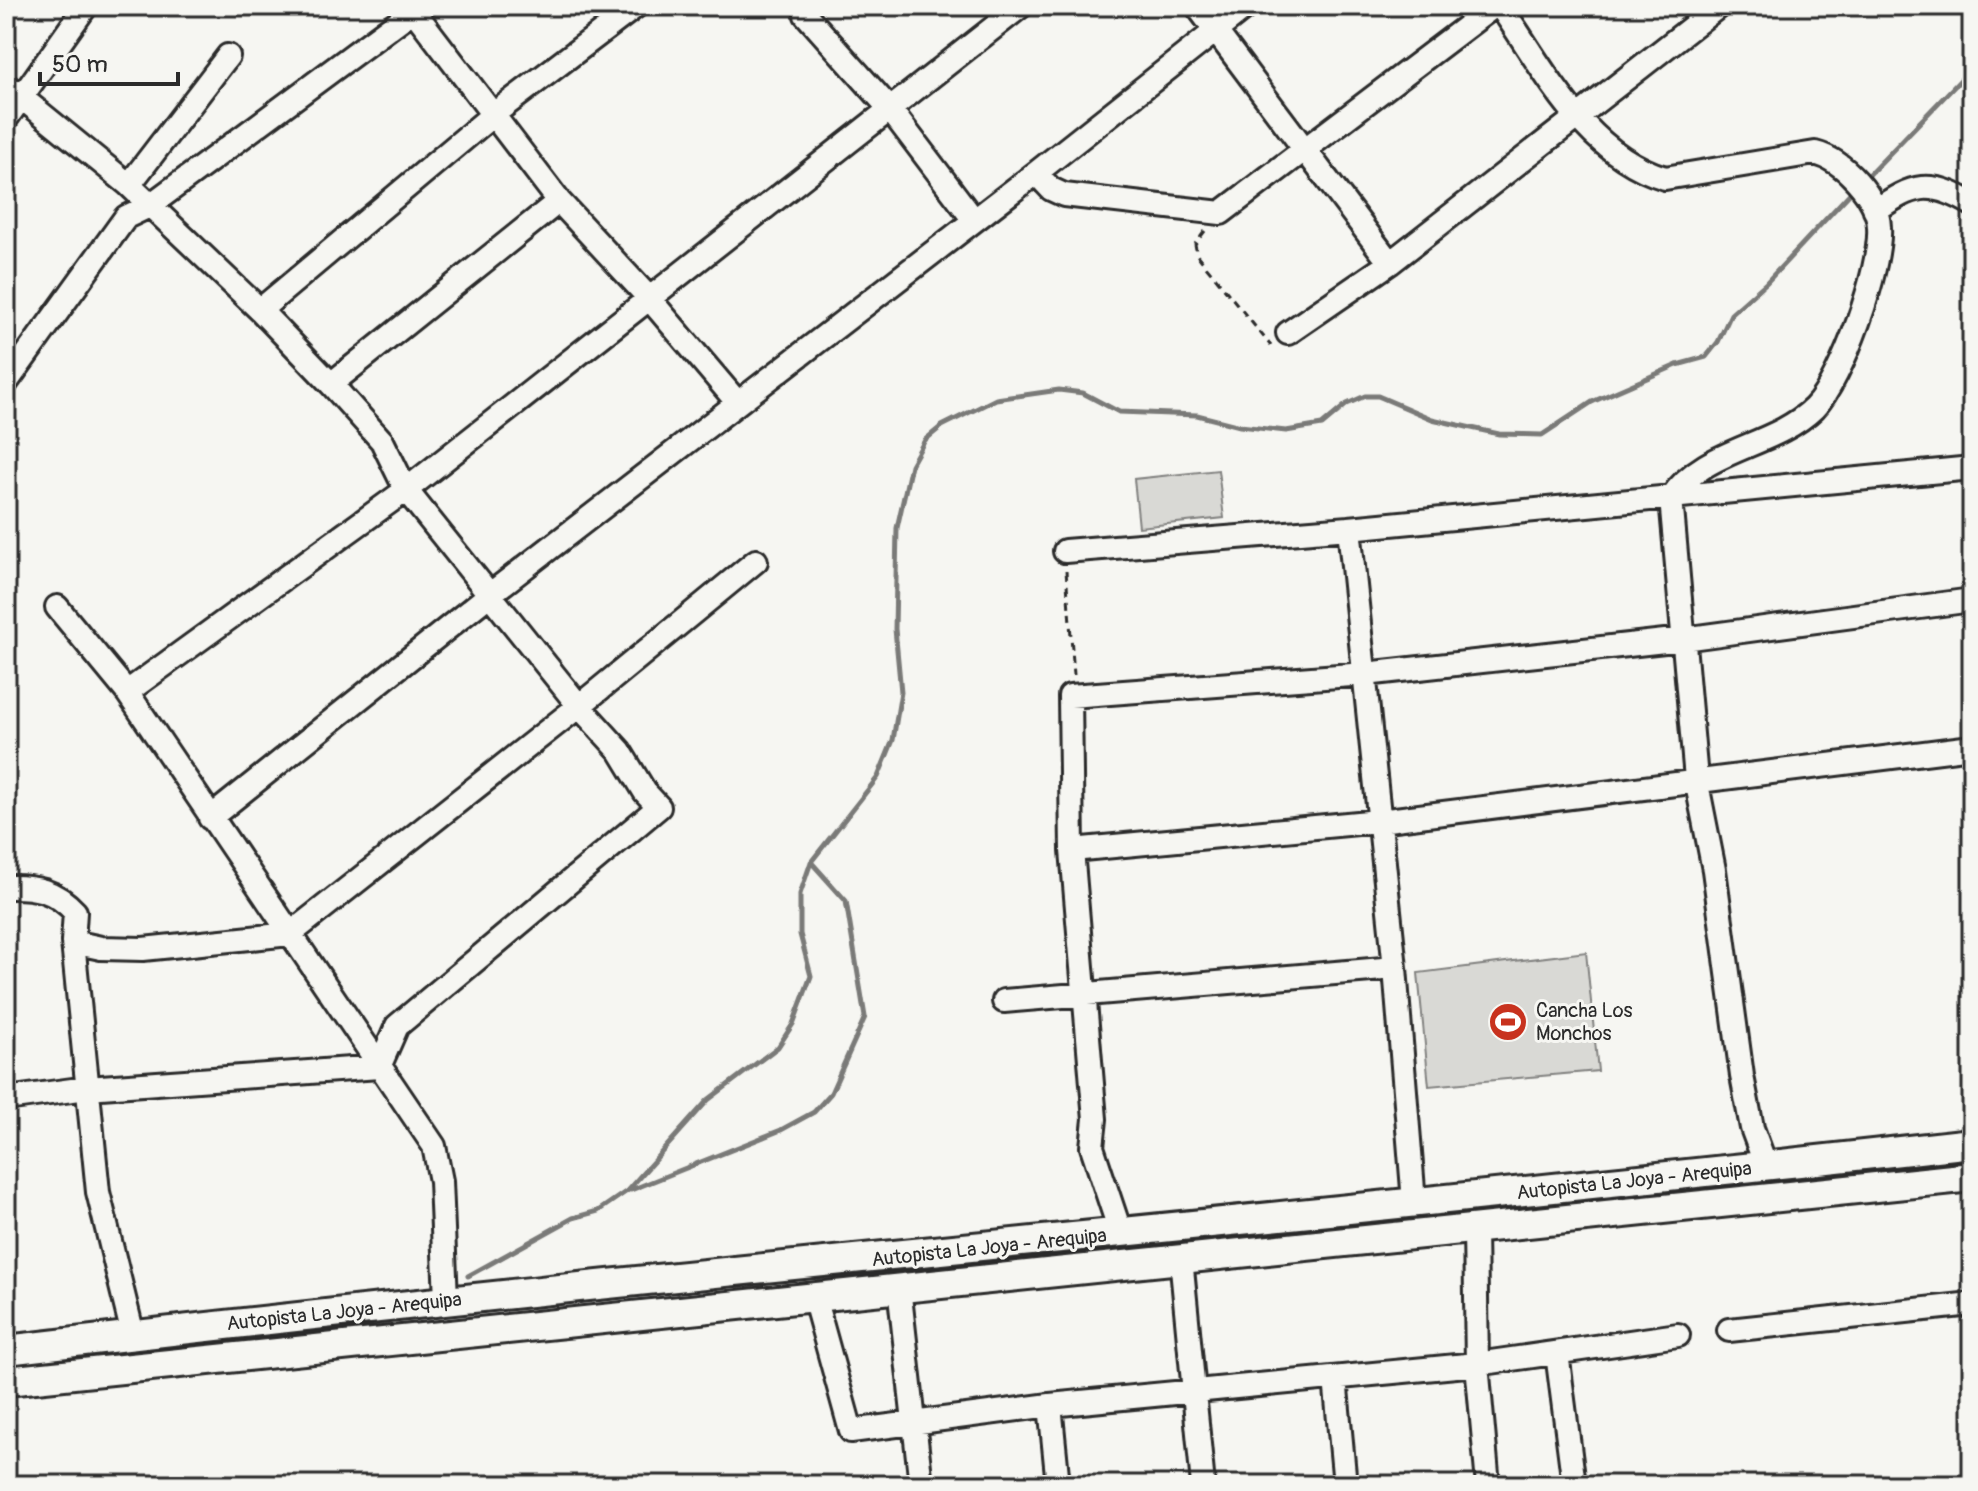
<svg xmlns="http://www.w3.org/2000/svg" width="1978" height="1491" viewBox="0 0 1978 1491" font-family="Pangolin,sans-serif">
<style>
.green{fill:#d9d9d5;stroke:#828280;stroke-width:2}
.lines{fill:none;stroke-linecap:round;stroke-linejoin:round}
.stream{stroke:#7a7a78;stroke-width:5}
.minor-casing{stroke:#2b2b2b;stroke-width:28}
.major-casing{stroke:#2b2b2b;stroke-width:34}
.path{stroke:#2b2b2b;stroke-width:3;stroke-dasharray:8 6;stroke-linecap:butt}
.minor{stroke:#f6f6f2;stroke-width:22}
.major{stroke:#f6f6f2;stroke-width:28}
.labels{text-anchor:middle;stroke-width:6;stroke-linejoin:round;paint-order:stroke}
.poi-label{font-size:20px;fill:#2b2b2b;stroke:#f6f6f2;text-anchor:start}
.street-label{font-size:20px;fill:#2b2b2b;stroke:#f6f6f2}
</style>
<rect width="100%" height="100%" fill="#f6f6f2"/>
<filter id="ink" filterUnits="userSpaceOnUse"><feTurbulence type="fractalNoise" baseFrequency=".0125" numOctaves="2"/><feDisplacementMap in="SourceGraphic" scale="16" xChannelSelector="R" yChannelSelector="G"/><feConvolveMatrix kernelMatrix="1 2 1 2 8 2 1 2 1" color-interpolation-filters="sRGB"/></filter>
<g filter="url(#ink)">
<path class="green" d="M1218 470 1224 518 1139 527 1134 479Z
M1586 952 1598 1071 1429 1086 1418 973Z"/>
<g class="lines">
<path class="stream" d="M1864 180 1972 68
M631 1190 781 1130 814 1112 831 1093 865 1017 846 901 811 862
M468 1276 573 1218 598 1211 627 1191 708 1100 778 1047 793 1024 811 976 800 934V894L811 862 878 777 893 740 901 692 895 629 897 528 911 465 925 440 942 426 996 399 1059 390 1083 393 1119 412 1197 415 1240 426 1286 431 1322 425 1347 404 1365 396H1378L1432 419 1467 427 1499 434 1542 435 1592 402 1677 365 1706 357 1718 342 1731 314 1766 283 1854 189"/>
<g class="minor-casing">
<path id="minor" d="M410 6 559 201 648 297 737 402
M1197 6 1390 263
M1500 6C1545 70 1585 154 1665 178L1815 153C1843 160 1878 197 1879 227 1882 267 1842 380 1814 408 1773 448 1703 448 1671 498L1696 779 1714 870 1742 1076 1752 1128 1766 1166
M806 15 889 108 974 220
M6 85 129 185 260 310 331 384 382 441 406 490 579 706 620 751 645 792 659 807 397 1026 379 1067 87 1088 6 1099
M6 119 86 6
M1036 173 1051 189 1064 195 1221 213 1494 6
M129 185 228 56
M1875 211C1913 184 1930 179 1972 204
M260 310 495 113 636 6
M1288 333 1390 263 1719 6
M6 383 126 217 149 206 419 6
M331 384 559 201
M1349 528 1395 968 1414 1202
M1065 551 1349 528 1972 468
M57 607 127 692 434 1146 441 1181 446 1300
M127 692 406 490 1021 6
M210 818 489 595 1036 173 1247 6
M1072 850 1379 821 1972 747
M6 887C35 886 55 890 75 912L73 942 101 948 143 949 290 934 579 706 756 561
M73 942 98 1192 133 1335
M1004 1001 1395 968
M1475 1229 1477 1364 1488 1485
M1121 1234 1092 1147 1095 1119 1072 850 1070 696 1365 674 1683 639 1972 600
M1181 1258 1203 1485
M899 1287 921 1485
M814 1297 851 1431 1050 1405 1477 1364 1678 1335
M1729 1330 1972 1304
M1557 1353 1574 1485
M1335 1378 1345 1485
M1050 1405 1058 1485"/>
</g>
<g class="major-casing">
<path id="major" d="M6 1350C660 1273 1317 1217 1972 1143
M6 1381 1972 1177"/>
</g>
<path class="path" d="M1205 231 1195 244 1197 255 1271 346
M1066 571 1074 675"/>
<use href="#minor" class="minor"/>
<use href="#major" class="major"/>
</g>
</g>
<defs>
<g id="stadium-disc" transform="scale(2)"><circle r="9.5" fill="#c8321e" stroke="#f6f6f2"/><path d="M0-5a6.5 5 0 1 0 0 10a6.5 5 0 1 0 0-10ZM-3.5-1.8h7v3.6h-7Z" fill="#fff"/></g>
</defs>
<g fill-rule="evenodd">
<use href="#stadium-disc" x="1508" y="1022"/>
</g>
<g class="labels">
<g class="poi-label">
<text x="1536" y="1017">Cancha Los<tspan x="1536" dy="23">Monchos</tspan></text>
</g>
<g class="street-label">
<text transform="translate(1634 1180) rotate(-6)" y="7">Autopista La Joya - Arequipa</text>
<text transform="translate(989 1247) rotate(-6)" y="7">Autopista La Joya - Arequipa</text>
<text transform="translate(344 1311) rotate(-6)" y="7">Autopista La Joya - Arequipa</text>
</g>
</g>
<rect width="1978" height="1491" fill="none" stroke="#f6f6f2" stroke-width="32"/>
<rect x="16" y="16" width="1946" height="1459" fill="none" stroke="#2b2b2b" stroke-width="3" filter="url(#ink)"/>
<path d="M40 72v12h138v-12" fill="none" stroke="#2b2b2b" stroke-width="4"/>
<text x="52" y="72" font-size="24" fill="#2b2b2b" stroke="#f6f6f2" stroke-width="6" paint-order="stroke">50 m</text>
</svg>
